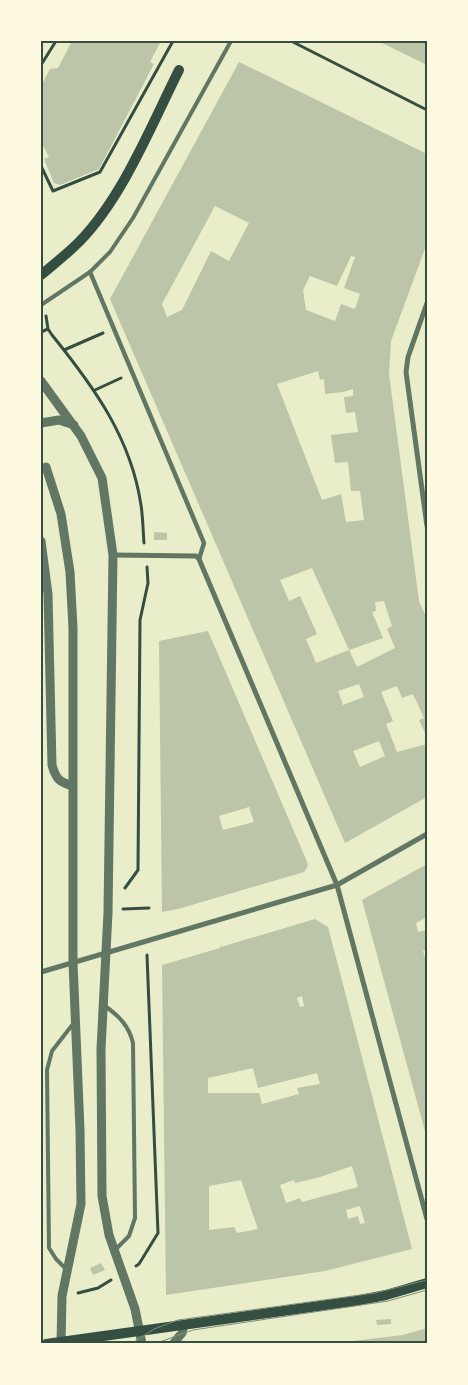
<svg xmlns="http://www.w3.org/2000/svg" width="468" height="1385" viewBox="0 0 468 1385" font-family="'Archivo Narrow',sans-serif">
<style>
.building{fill:#bcc5a7;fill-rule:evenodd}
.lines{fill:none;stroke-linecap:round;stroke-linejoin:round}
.path{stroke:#344e41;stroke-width:3}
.service{stroke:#617663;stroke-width:4}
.pedestrian{stroke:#617663;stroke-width:4.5}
.minor{stroke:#617663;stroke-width:5}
.tertiary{stroke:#617663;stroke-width:9}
.secondary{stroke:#344e41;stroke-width:10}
.tram{stroke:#7c8e77;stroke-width:1}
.neatline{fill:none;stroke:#344e41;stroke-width:2}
</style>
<rect width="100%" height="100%" fill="#e9edc9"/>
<path class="building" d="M72 41H161L150 62 154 64 99 169 60 185 54 183 44 159 49 157 44 147 41 146V86L50 69 58 68Z
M378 41H427V65Z
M239 62 427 154V243L391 341 389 374 419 601 427 619V737L419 720 424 718 413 694 402 698 397 686 381 692 393 721 386 724 397 752 427 744V797L345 843 110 299ZM215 206 249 223 229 261 211 251 182 310 167 317 162 304ZM351 256 355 257 344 288 360 294 355 309 341 304 335 321 306 310 303 290 310 276 337 286ZM318 371 320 380 324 379 325 394 343 392 353 389V396L344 397 346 413 355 412 358 432 331 435 335 463 348 462 351 491H360L364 520 346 522 341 494 322 500 277 384ZM312 568 349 650 383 638 372 612 376 611 375 602 384 601 392 626 387 629 395 648 357 667 349 650 316 663 306 639 317 634 300 596 289 601 280 580ZM359 684 364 697 343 705 338 691ZM379 741 385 756 360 767 353 751Z
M154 532 167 533V540H154Z
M208 631 308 864 307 868 304 872 178 909 162 912 159 641ZM249 807 254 822 223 830 219 816Z
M427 864V917L416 923 418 932 427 930V950L423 951 427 964 426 1135 362 900Z
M315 919 328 927 412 1249 325 1271 166 1295 162 965 220 948V944L221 947ZM302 996 304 1006 300 1007 297 998ZM253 1068 258 1088 317 1073 320 1084 297 1088 299 1094 262 1104 259 1093H208V1078ZM352 1166 358 1187 302 1202 300 1198 286 1203 280 1185 294 1180 295 1183 320 1177ZM241 1180 258 1229 237 1233 234 1227 209 1230V1186ZM360 1206 365 1223 360 1224 358 1216 348 1219 346 1210Z
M101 1263 105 1270 93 1275 90 1268Z
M391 1319V1324L377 1325 376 1320Z
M427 1328V1344H327L403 1335Z"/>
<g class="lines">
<path class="path" d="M291 41 427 110
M41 65 56 41
M41 166 53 191 100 172 173 41
M46 316 48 329 52 335C94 387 131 438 141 505 143 518 143 531 144 543
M41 332 48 329
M64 350 103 333
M95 390 121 378
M125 888 138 870 140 620 148 583 147 567
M123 909 149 908
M136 1266 139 1264 158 1233 147 955
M78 1293 98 1288 111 1280"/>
<path class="service" d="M41 305 90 272 110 252 133 218 231 41
M105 1006C119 1016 129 1026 133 1043L135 1218 129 1236 116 1249
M67 1270 56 1259 49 1248 47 1070 52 1051 73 1024"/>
<path class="pedestrian" d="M90 272 204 543 199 559"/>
<path class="minor" d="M427 303 408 357 406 372 427 526
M113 555 196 556 199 559 337 885 427 1219
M41 972 337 885 427 834"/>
<path class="tertiary" d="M41 381 81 436 102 478 113 555 108 913 101 1049 102 1196 109 1235 135 1309 142 1344
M41 423 59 420 74 425
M46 467 61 514 70 572 73 628V963L80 1130 81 1204 62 1296 61 1344
M41 541 48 594 52 765C56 779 59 782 73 786
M173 1344 182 1333 184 1325"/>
<path class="secondary" d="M41 275C54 264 67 254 79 242 123 197 151 126 179 70
M46 1344 355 1301 386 1295 427 1283"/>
<path class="tram" d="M131 1344 154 1329 178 1320 375 1293 427 1280
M154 1344 193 1330 388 1301 427 1290"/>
</g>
<rect width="468" height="1385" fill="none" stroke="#fefae0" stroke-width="85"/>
<rect x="42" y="42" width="384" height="1300" class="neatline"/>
</svg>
